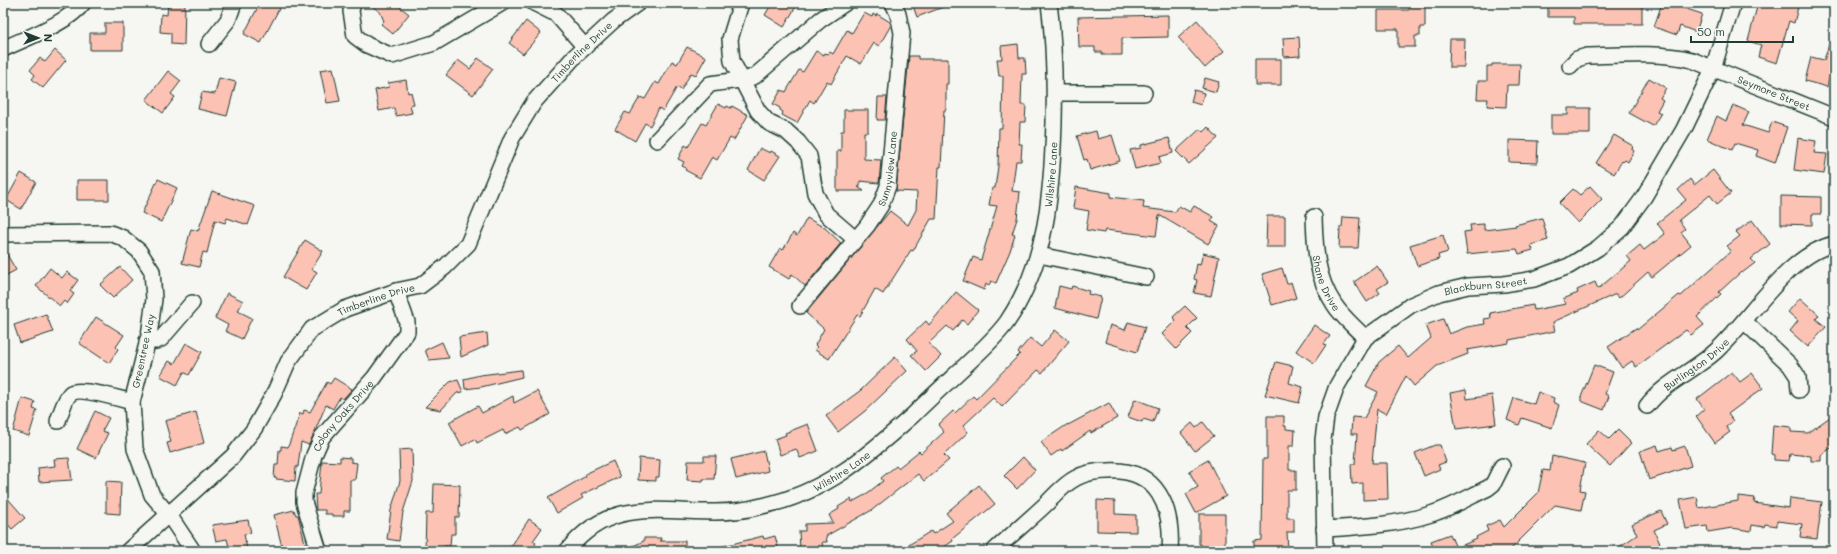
<svg xmlns="http://www.w3.org/2000/svg" width="1837" height="554" viewBox="0 0 1837 554" font-family="Mali,sans-serif">
<style>
.building{fill:#fcc2b3;stroke:#1f3d34}
.lines{fill:none;stroke-linecap:round;stroke-linejoin:round}
.minor-casing{stroke:#1f3d34;stroke-width:18}
.minor{stroke:#f6f6f2;stroke-width:15}
.labels{text-anchor:middle;stroke-width:4;stroke-linejoin:round;paint-order:stroke}
.street-label{font-size:10px;fill:#1f3d34;stroke:#f6f6f2}
</style>
<rect width="100%" height="100%" fill="#f6f6f2"/>
<filter id="ink" filterUnits="userSpaceOnUse"><feTurbulence type="fractalNoise" baseFrequency=".025" numOctaves="2"/><feDisplacementMap in="SourceGraphic" scale="8" xChannelSelector="R" yChannelSelector="G"/><feConvolveMatrix kernelMatrix="1 2 1 2 8 2 1 2 1" color-interpolation-filters="sRGB"/></filter>
<g filter="url(#ink)">
<path class="building" d="M168 3H185L184 45 171 44V33L160 32 161 14 167 15Z
M260 3H273L280 7 261 43 244 34Z
M368 3H395L409 14 393 34 381 24 384 21 380 12Z
M772 3H798L784 27 765 15Z
M912 3H951V4L917 17Z
M1409 3H1425V27H1420V36H1415V47H1398V29H1378V10H1409Z
M1548 3 1642 4V24H1574V17H1548Z
M1662 3H1668L1702 14 1696 32 1680 26 1677 35 1654 27Z
M1758 3H1799L1794 23 1789 21 1777 63 1758 57 1761 45 1748 41Z
M864 13 872 17 873 14 876 16 877 14 890 22 891 25 879 46 874 43 861 64 847 56 831 84 827 81 814 103 810 100 797 123 782 115 783 112 780 110V108L773 104 781 90 786 92 787 90 799 70 803 72 816 51 824 55 825 53 828 54 830 52 833 54 847 30 852 33Z
M1168 15V37L1122 38V55H1102V52H1095V47H1079L1078 17Z
M1197 20 1224 51 1205 68 1178 37Z
M526 21 541 33 523 54 509 43Z
M105 23H123V50H90V33H105Z
M1299 37 1300 56 1284 57 1283 38Z
M1831 38H1834V76L1830 75 1827 87 1805 81 1811 57 1824 60Z
M1450 39H1465L1464 67H1449Z
M1018 44 1019 58H1025L1026 74H1022L1021 105H1026L1025 122H1020L1019 144H1022L1021 161H1016L1012 191 1020 192 1017 219 1012 234 1015 235 1010 251 996 283 991 281 989 285 986 284 984 290 963 281 973 257 981 260 997 206 989 205 992 188H995L998 166 999 128H1002L1003 76H999L997 59H1002L1001 46Z
M687 47 706 57 696 75 691 73 681 90 677 87 663 111 659 108 650 126 645 123 635 141 615 129 625 112 630 114 640 97 645 99 655 82 659 84 672 61 677 64Z
M55 50 66 60 43 88 32 79 35 75 30 70 40 58 45 62Z
M909 56H918V59H948V84H946V110H944L941 167H939L936 219H931L913 251 911 250 883 294 875 289 860 316 857 315 829 359 815 350 817 347 815 345 824 329 806 313 890 211 908 225 916 210 917 192 896 191Z
M478 58 493 69 473 95 446 75 458 60 470 69Z
M1255 59H1281V85H1255Z
M1492 64H1520L1519 85H1507L1506 107 1487 106 1488 99H1477L1478 81H1487V66H1492Z
M333 68 340 101 327 103 320 70Z
M168 71 181 81 171 94 175 97 163 113 146 100Z
M219 78 236 82 227 116 198 109 202 92 215 94Z
M1205 78 1219 82 1216 92 1202 88Z
M1649 78 1666 88 1660 98 1663 100 1657 111 1661 113 1653 126 1629 113Z
M406 80 408 93 411 92 414 104 410 105 412 113 396 116 394 108 379 111 375 90 389 87 388 83Z
M1194 90 1204 93 1201 105 1191 102Z
M878 97H887L885 120H877Z
M718 104 726 108 727 106 731 108 732 106 748 115 734 140 730 138 717 160 712 157 700 178 685 170 686 168 682 166 684 162 678 159 685 145 688 147 702 123 706 125Z
M1733 105 1749 112 1743 125 1768 133 1772 122 1787 127 1775 163 1756 156 1758 150 1735 143 1732 150 1707 139 1717 116 1726 121Z
M1568 108H1590V134H1551V115H1568Z
M844 110H868V132H864V159L881 160 879 183 860 181V187H858L864 191H837V151H841V131H844Z
M1208 127 1218 138 1189 164 1176 151 1200 129 1203 132Z
M1096 131 1098 139 1112 135 1120 161 1090 170 1087 159 1084 160 1077 136Z
M1614 135 1633 146 1632 149 1634 151 1628 162 1625 160 1623 162 1622 161 1614 174 1596 163Z
M1169 138 1173 153 1159 157 1161 163 1135 169 1130 150 1141 148V145Z
M1798 138 1816 141 1814 153 1827 154 1824 174 1794 170Z
M1509 140 1538 141 1537 163 1509 162Z
M760 148 770 153 771 151 780 156 764 180 748 170Z
M1713 170 1731 193 1717 204 1710 195 1679 220 1685 229 1681 232 1691 245 1652 277 1648 272 1619 298 1616 294 1553 322 1555 331 1509 340V343L1467 350 1468 354 1437 366 1414 386 1406 376 1386 414 1377 409 1372 463H1387L1388 499 1363 500V483L1352 484 1351 464H1355L1357 434H1351L1352 417 1364 418 1378 392 1366 386 1379 362 1398 346 1408 358 1431 338 1426 325 1443 319 1449 334 1467 327 1485 324 1484 319 1491 318 1490 313 1533 305 1534 310 1566 304 1563 299 1578 293 1577 290 1595 282 1598 289 1631 261 1627 256 1640 245 1644 250 1665 234 1657 223 1686 200 1678 190 1690 179 1694 185Z
M21 173 36 182 21 209 6 200Z
M158 179 177 188 161 222 142 213Z
M77 180H109V200H77Z
M1590 186 1602 199 1578 223 1559 203 1573 189 1580 195Z
M1076 187 1111 193 1110 197 1144 201 1143 208 1175 212 1179 206 1190 212 1194 206 1214 217 1211 221 1219 226 1208 244 1159 215 1156 236 1105 230 1104 233 1086 230 1089 211 1073 208Z
M212 191 255 206 248 225 227 218 225 223 215 220 207 253 203 252 199 267 182 263 191 229 198 231Z
M1781 196 1821 197V214H1812V225L1781 224Z
M1267 216H1285V247H1266Z
M1343 217 1360 218 1358 248H1339L1340 227H1342Z
M807 218 825 228 841 243 805 286 792 274 789 279 769 267 780 248 783 250 793 233 797 236Z
M1542 218 1548 240 1531 245 1533 250 1519 254 1517 249 1467 254 1464 232 1471 231 1470 225 1484 224V230L1516 226 1515 225Z
M1752 220 1770 244 1751 259 1755 263 1742 273 1741 272 1719 292 1721 294 1697 317 1704 325 1691 335 1686 330 1636 367 1632 361 1622 368 1608 347 1636 328 1637 330 1679 295 1681 296 1731 251 1727 246 1740 236 1736 232Z
M1443 235 1448 252 1438 255 1439 259 1417 266 1410 245Z
M305 240 323 251 312 269 317 272 306 290 283 277Z
M3 248 16 270 3 277Z
M1203 253 1219 257 1211 296 1194 293 1197 280 1194 279 1197 264 1200 265Z
M1377 266 1388 282 1377 289 1380 293 1367 302 1354 282Z
M120 267 132 280 113 298 100 285Z
M50 268 62 278 67 272 78 280 70 291 74 294 67 304 64 301 60 306 36 286Z
M1282 268 1287 284 1291 282 1296 298 1272 305 1262 274Z
M1059 286 1071 289 1072 286 1089 291 1088 294 1101 297 1096 319 1055 308Z
M956 292 978 310 967 324 962 320 953 331 947 326 929 343 941 356 926 371 911 355 917 351 907 339 926 321 929 325Z
M227 293 243 301 238 311 252 318 242 339 225 331 228 325 215 318Z
M1800 298 1819 315 1816 319 1826 327 1808 347 1790 331 1798 321 1788 312Z
M1185 306 1197 318 1187 328 1192 333 1176 349 1162 334 1176 320 1173 317Z
M46 314 53 332 20 343 14 325Z
M96 317 124 335 116 347 118 349 109 363 79 343Z
M1128 322 1145 327 1137 352 1105 342 1110 325 1125 330Z
M1314 325 1330 336 1324 344 1326 345 1314 363 1296 351Z
M1055 330 1069 341 1042 373 1038 370 1002 407 993 398 963 426 968 432 944 455 949 460 924 481 918 474 872 510 826 536 827 542H822L823 549 800 550 799 531H805V524L833 523 829 515 839 509 838 507 851 499 852 502 865 495 883 481 881 478 896 466 898 468 919 451 921 453 944 432 938 425 953 411 955 413 973 396 976 399 1020 354 1018 352 1030 338 1041 347Z
M487 333 488 345 461 357 459 337Z
M442 342 449 358 429 360 425 350Z
M186 343 202 352 189 375 184 372 177 385 160 376 169 361 174 364Z
M895 357 907 371 865 411 838 432 826 416 861 390Z
M1276 362 1293 366 1289 383 1303 387 1299 403 1265 395Z
M1594 365 1613 372 1605 394 1609 396 1604 410 1581 401V397Z
M521 370 522 377 481 387 465 389 464 379 480 375Z
M1732 372 1740 382 1752 373 1763 388 1728 414 1733 421 1726 427 1730 432 1715 443 1696 416 1704 409 1697 399Z
M334 378 352 389 343 399 340 397 333 409 326 405 309 445 301 442 298 467H296L295 481 276 479V478H274L275 465H278L279 450H281V446L288 447 300 413 303 414 304 410 310 412 327 382 330 384Z
M458 380 463 392 457 393 441 410 425 407 450 382Z
M1466 390 1467 399 1492 395 1496 424 1456 429 1450 393Z
M537 391 550 414 522 430 520 427 505 434 503 430 477 443 475 439 462 446 449 422 478 406 482 413 513 396 514 403Z
M1538 392 1554 398 1553 402 1559 405 1552 428 1522 418 1519 425 1507 420 1514 398 1534 404Z
M22 398 35 402 33 409 37 410 29 436 13 431Z
M1135 399 1158 408 1153 422 1143 419 1142 422 1128 417Z
M1109 403 1117 418 1091 433 1090 431 1062 451 1061 449 1051 456 1041 442 1068 424V425Z
M95 411 109 418 102 431 108 433 96 458 77 449Z
M196 412 204 443 170 453 167 443 171 442 165 421Z
M1834 414V446L1821 455V461H1811V456L1790 454 1789 461 1774 460V455L1771 454 1773 425 1791 427V432L1808 433Z
M1267 416H1284V426H1286V429L1295 430 1294 446H1289V470H1296V490H1287V518H1294V532H1287L1288 551H1254V541L1262 540 1263 459H1267Z
M1203 422 1214 436 1195 451 1181 433 1192 423 1196 428Z
M808 424 818 451 800 458 796 449 780 455 775 439 786 435 785 433Z
M1599 430 1609 439 1618 430 1631 443 1610 466 1586 444Z
M1435 445H1440L1446 462 1438 465 1440 469 1424 476 1415 453Z
M1657 445 1659 451 1672 447 1673 450 1685 446 1691 466 1649 480 1640 451Z
M412 449 413 481 403 512 399 541 387 539 391 510 400 481 399 450Z
M764 451 768 471 736 479 731 459Z
M704 456H716L714 479H703V481L687 480 688 461H704Z
M1552 456 1585 463 1580 490 1585 491 1581 510 1555 505 1509 551H1435L1431 541 1450 534 1456 548 1477 539 1476 537 1488 531 1486 526 1500 520 1504 527 1538 493 1543 470 1550 471Z
M340 457 351 458V462L357 463 355 480H350V511H344V516H332V514H325V510H316L315 494H319L322 461 340 462Z
M1023 457 1035 470 1017 489 1004 476Z
M69 458 72 480 39 482 38 468 55 466 54 459Z
M639 458 660 460 659 477H656V481L638 480Z
M1208 460 1226 496 1196 513 1186 494 1198 487 1189 471Z
M613 461 620 477 581 495 583 498 557 513 548 498 586 476 585 474Z
M106 481 121 482 120 514 106 513Z
M434 484 460 485 459 517H455V534H451L450 546H444V551H425L426 513H433Z
M979 485 995 504 952 539 953 541 938 551H899L931 531 933 534 953 521 946 513Z
M3 493 25 518 12 529 3 519Z
M1738 496 1755 498 1754 503 1789 508 1790 498 1822 502 1817 539 1800 537 1802 524 1777 521V526L1765 524 1764 527 1752 525 1751 531 1732 528 1708 532 1707 526 1686 529 1680 500 1697 497 1699 508 1738 501Z
M1097 500 1115 501V514L1136 515V532L1097 531Z
M294 510 296 515H298L307 551H283L274 515Z
M1661 511 1667 524 1654 530 1661 546 1650 551H1613L1637 535 1632 524Z
M1199 514H1225V551H1201V544H1199Z
M529 519 542 528 533 541 536 543 531 551H508Z
M248 520 251 533 244 534 247 549 230 551 227 539 216 541 212 525Z
M763 536 764 539 775 536 779 551H721L720 547Z
M644 538H661L660 541H685V551H622L644 541Z"/>
<g class="lines">
<g class="minor-casing">
<g id="minor">
<path d="M353 3 351 11 355 36 367 45 392 56 434 43 502 3"/>
<path d="M534 3 556 14 585 47"/>
<path d="M741 3 730 39 732 61 758 111 769 123 786 131 798 142 809 156 815 193 826 214 855 239"/>
<path d="M209 44 228 20 234 3"/>
<path d="M3 49C26 38 68 23 83 3"/>
<path id="s1" d="M1570 66 1577 59 1587 56C1622 55 1658 52 1692 60L1834 117"/>
<path d="M1055 93H1144"/>
<path d="M657 140 710 84 747 79 755 76 820 20 845 3"/>
<path id="s2" d="M1314 217C1315 248 1316 277 1334 304 1342 317 1355 327 1365 338"/>
<path d="M3 234 110 233 123 238 139 251 152 271 154 299 149 336 132 402 135 449 152 495 169 515 193 551"/>
<path d="M1039 255 1146 277"/>
<path id="s3" d="M800 306 867 226 881 205 888 186 902 33 898 14 893 3"/>
<path d="M1744 321 1790 365 1798 377 1799 390"/>
<path d="M147 341H156L161 339 192 303"/>
<path id="s4" d="M1647 406C1665 382 1694 371 1716 351 1751 319 1787 255 1834 244"/>
<path d="M58 421C60 415 66 396 71 393 80 387 121 399 132 402"/>
<path d="M1324 529C1360 527 1397 525 1431 514 1451 508 1469 497 1488 488L1493 484 1502 466"/>
<path id="s5" d="M128 551 233 456 254 429 274 394 288 362 312 329 345 309 396 291 420 286 445 267 468 244 512 138 534 102 575 56 613 21 638 3"/>
<path id="s6" d="M319 551 304 502V493L314 455 322 437 374 378 407 332V322L396 291"/>
<path id="s7" d="M567 551C609 498 656 512 715 512 731 512 747 510 762 506 825 493 866 457 913 415 931 397 950 380 969 362 982 350 996 337 1007 322 1047 263 1052 192 1054 122 1055 82 1054 42 1049 3"/>
<path d="M994 551C1011 535 1029 520 1046 504 1055 495 1064 484 1076 478 1085 473 1097 471 1108 471 1158 468 1173 508 1170 551"/>
<path id="s8" d="M1325 551 1323 440 1326 417 1337 386 1365 338 1411 305 1439 293 1468 286 1504 284 1534 279 1569 266 1598 248 1622 227 1644 197 1684 129 1713 69 1733 3"/>
</g>
</g>
<use href="#minor" class="minor"/>
</g>
</g>
<g class="labels">
<g class="street-label">
<text dy="4" stroke="none"><textPath href="#s5" startOffset="699">Timberline Drive</textPath></text>
<text dy="4" stroke="none"><textPath href="#s1" startOffset="214">Seymore Street</textPath></text>
<text dy="4" stroke="none"><textPath href="#s3" startOffset="167">Sunnyview Lane</textPath></text>
<text dy="4" stroke="none"><textPath href="#s7" startOffset="675">Wilshire Lane</textPath></text>
<text dy="4" stroke="none"><textPath href="#s2" startOffset="68">Shane Drive</textPath></text>
<text dy="4" stroke="none"><textPath href="#s8" startOffset="357">Blackburn Street</textPath></text>
<text dy="4" stroke="none"><textPath href="#s5" startOffset="363">Timberline Drive</textPath></text>
<text transform="translate(143 351) rotate(-78)" y="4">Greentree Way</text>
<text dy="4" stroke="none"><textPath href="#s4" startOffset="65">Burlington Drive</textPath></text>
<text dy="4" stroke="none"><textPath href="#s6" startOffset="149">Colony Oaks Drive</textPath></text>
<text dy="4" stroke="none"><textPath href="#s7" startOffset="296">Wilshire Lane</textPath></text>
</g>
</g>
<rect width="1837" height="554" fill="none" stroke="#f6f6f2" stroke-width="16"/>
<rect x="8" y="8" width="1821" height="538" fill="none" stroke="#1f3d34" stroke-width="1.5" filter="url(#ink)"/>
<g transform="translate(38 38) rotate(90)" stroke="#f6f6f2" stroke-width="3" paint-order="stroke">
<path d="M0-3L7 15L0 10L-7 15Z" fill="#1f3d34"/>
<text y="-6" font-size="11" font-weight="bold" text-anchor="middle" fill="#1f3d34">N</text>
</g>
<path d="M1691 36v6h102v-6" fill="none" stroke="#1f3d34" stroke-width="2"/>
<text x="1697" y="36" font-size="12" fill="#1f3d34" stroke="#f6f6f2" stroke-width="3" paint-order="stroke">50 m</text>
</svg>
